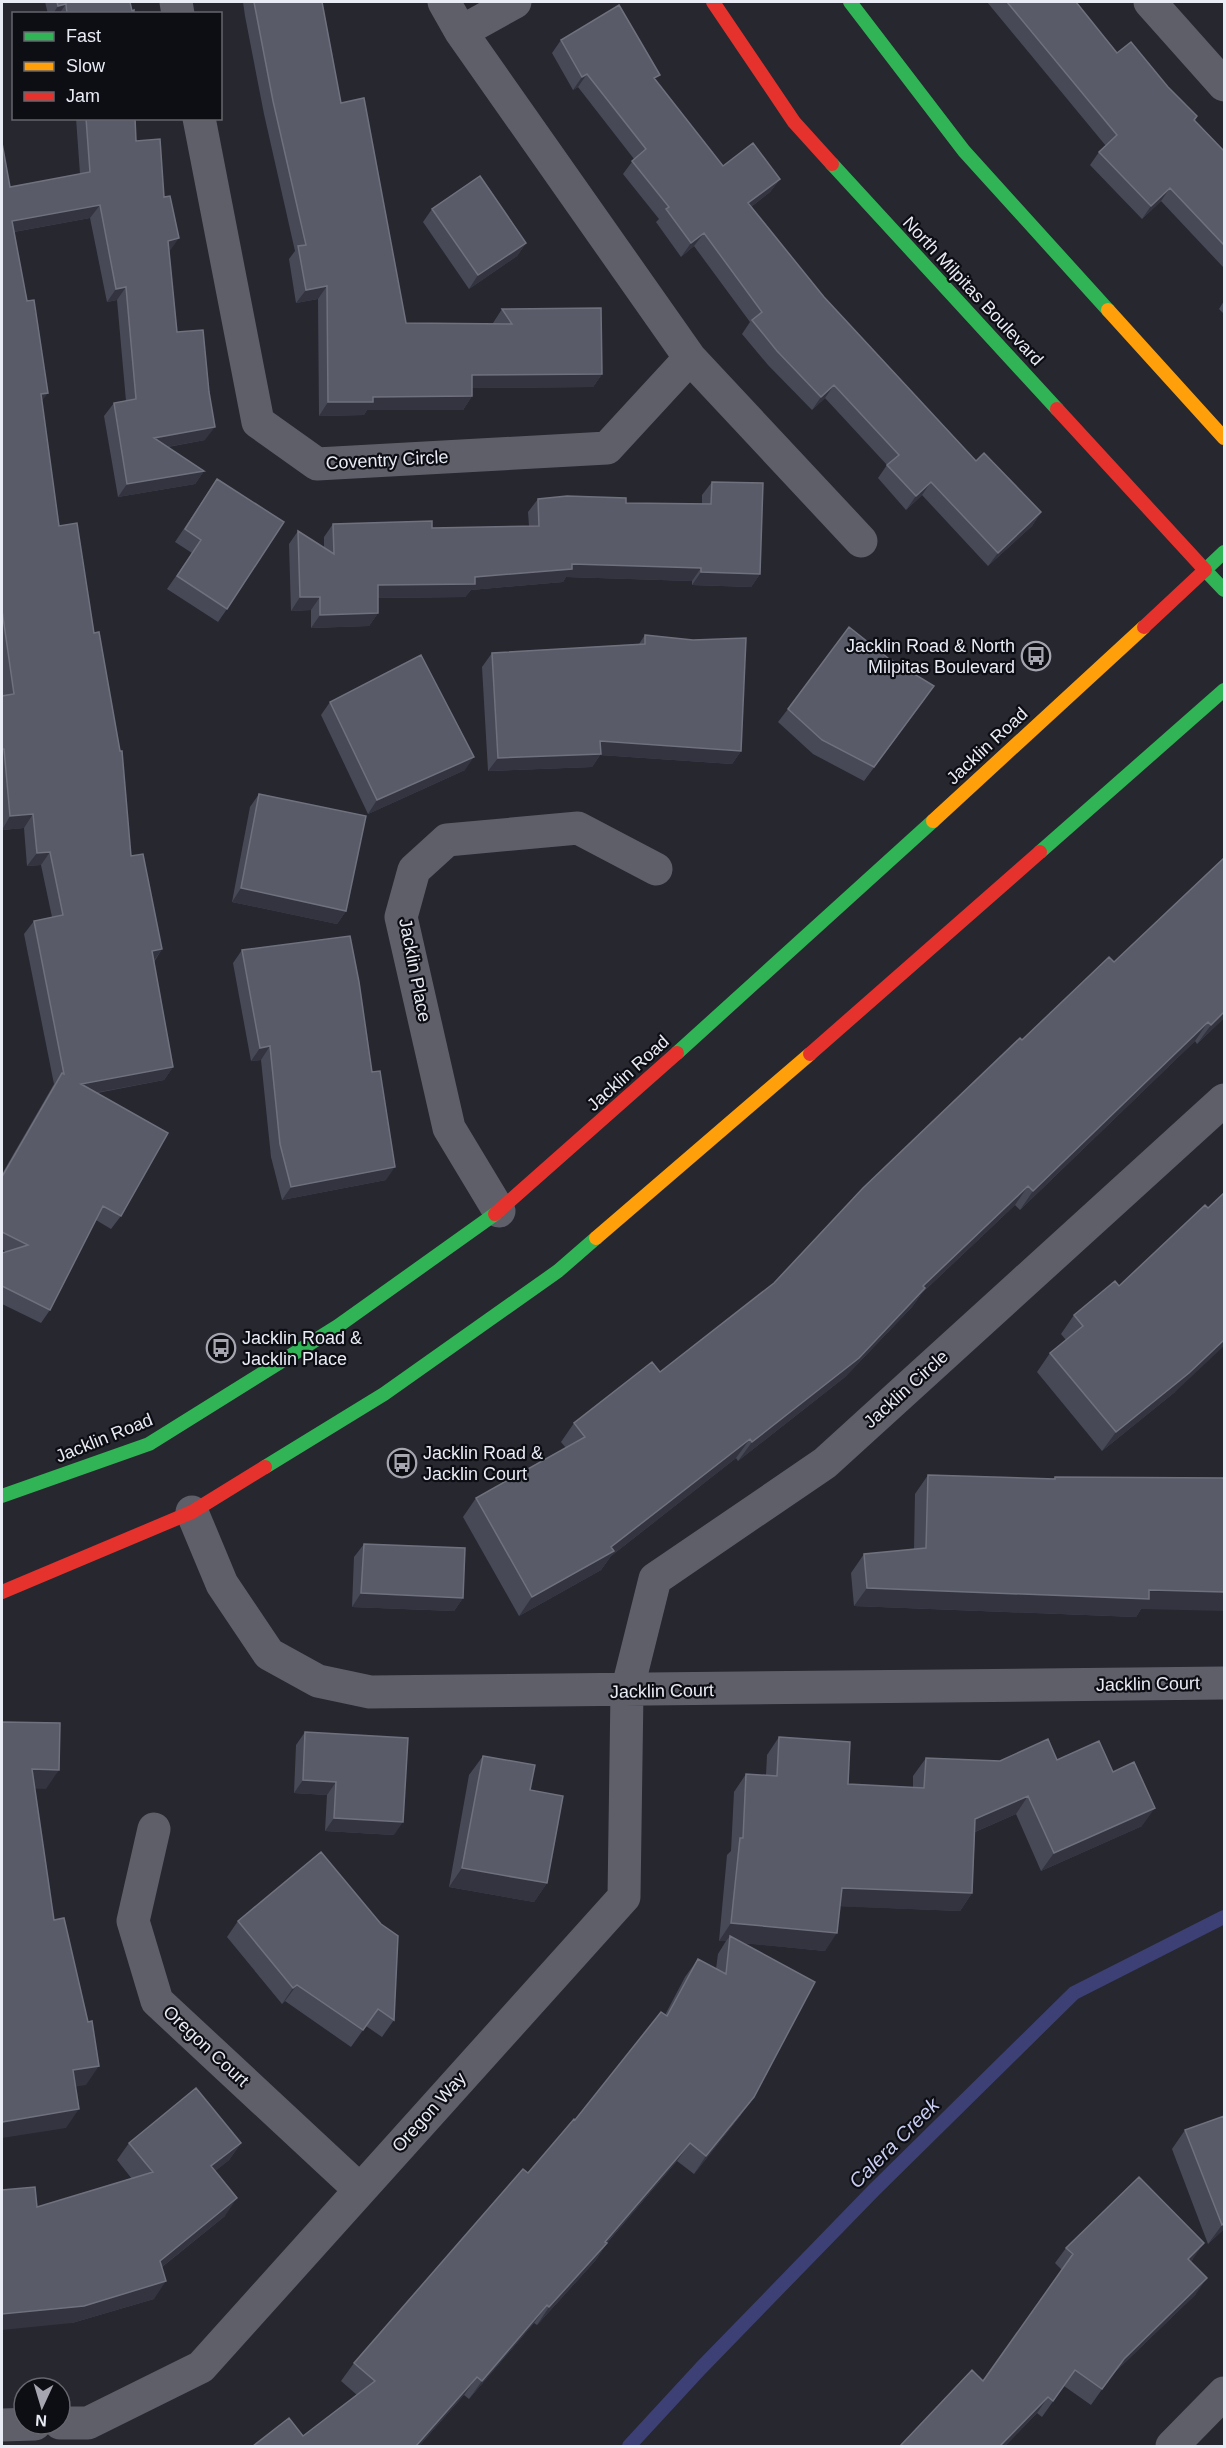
<svg xmlns="http://www.w3.org/2000/svg" width="1226" height="2448" viewBox="0 0 1226 2448" font-family="Arial,sans-serif">
<style>
.lines{fill:none;stroke-linecap:round;stroke-linejoin:round}
.stream{stroke:#3d4074;stroke-width:14}
.street{stroke:#5e5f69;stroke-width:33}
.fast{stroke:#30b455;stroke-width:14}
.slow{stroke:#ff9f0a;stroke-width:14}
.jam{stroke:#e5322d;stroke-width:14}
.wall{fill:#484957}
.shaded-wall{fill:#333440}
.building{fill:#595b68;stroke:#70717e;stroke-width:1.5}
.labels{text-anchor:middle;stroke-width:4.5;stroke-linejoin:round;paint-order:stroke}
.street-label{font-size:18px;fill:#e9ebf5;stroke:#0d0e14}
.poi-label{font-size:18px;fill:#e9ebf5;stroke:#0d0e14;text-anchor:start}
.water-label{font-size:20px;font-style:italic;fill:#c8cdf0;stroke:#0d0e14}
</style>
<rect width="100%" height="100%" fill="#26272f"/>
<g class="lines">
<path class="stream" d="M629 2446 701 2368 874 2190 1074 1993 1224 1917"/>
<path class="street" d="M176 2 178 14
M444 2 461 32 690 358 861 541
M1150 2 1224 85
M461 32 515 2
M199 118 258 422 317 464 607 448 690 358
M499 1211 449 1128 401 917 414 870 447 840 578 828 656 869
M192 1512 222 1584 269 1654 318 1681 370 1692 1224 1683
M154 1829 133 1921 157 2001 359 2189
M60 2423H88L201 2367 624 1897 627 1691 655 1579 825 1463 1224 1100
M2 2425 35 2424
M1172 2446 1224 2393"/>
<path class="fast" d="M850 2 964 151 1108 310
M832 164 1057 409
M1224 552 1205 570 1224 590
M1040 852 1224 690
M677 1053 933 821
M265 1467 384 1394 558 1271 596 1238
M2 1496 149 1444 338 1326 495 1214"/>
<path class="slow" d="M1108 310 1224 438
M933 821 1144 627
M596 1238 810 1054"/>
<path class="jam" d="M713 2 794 122 832 164
M1057 409 1205 570 1144 627
M810 1054 1040 852
M495 1214 677 1053
M2 1592 192 1512 265 1467"/>
</g>
<path class="wall" d="M45 2H130L132 11 134 14H48Z
M243 2H322L341 103 406 323 493 324V323L502 309 602 374 593 387 472 388V396L463 410H367L364 415 319 416 318 299 296 303 289 259 295 251 264 114 245 16Z
M987 2H1076L1117 53 1168 87 1197 116 1195 120 1224 151V268L1161 201 1142 219 1090 165 1099 152 1106 146Z
M561 40 656 81 723 166 780 179 770 192 751 207 824 297 976 461 1041 512 1032 526 988 566 922 495 906 510 878 478 887 465 825 398 812 410 768 365 742 334 750 322 694 246 681 257 656 222 659 219 623 174 634 159 578 87 573 90 552 53Z
M76 118H135L136 141 164 197 177 332 205 440 168 447 204 471 195 484 118 497 104 416 114 403 126 401 117 300 107 302 90 218 14 232 42 402 59 526 94 633 131 856 162 949 154 962 173 1067 164 1080 97 1093 121 1216 111 1229 96 1220 50 1310 41 1323 2 1304V1253L6 1252 2 1249V1174L54 1084 24 934 34 921 52 917 41 865 27 866 24 828 2 830V696H3L2 685V143L10 187 80 174Z
M432 209 526 243 517 256 469 289 423 222Z
M1224 301V314L1219 309Z
M217 479 227 609 218 622 167 589 192 553 175 542Z
M712 482 760 574 751 587 692 585V581L566 577 563 582 471 590 465 597 378 598V613L369 626 311 628V610L291 611 289 544 298 531 324 548V537L333 524 432 528 529 526 528 512 538 499 626 503 702 504V495Z
M645 635 693 640 741 751 732 764 600 755 592 767 488 771 482 667 492 653 639 644Z
M888 658 925 699 864 781 813 754 778 722 788 709Z
M330 702 465 770 368 814 321 715Z
M259 794 346 911 337 924 232 902 250 807Z
M242 950 372 1072 386 1180 282 1200 271 1157 261 1060 251 1061 233 963Z
M1114 962 1224 1018 1197 1044 1195 1041 1020 1210 1015 1205 922 1293 912 1307 845 1377 738 1461 736 1458 611 1556 601 1570 519 1616 463 1517 476 1498 566 1448 561 1442 574 1423 660 1372 774 1283 1022 1040Z
M1208 1208 1175 1392 1102 1451 1037 1372 1050 1353 1066 1340 1061 1334 1074 1315 1119 1286Z
M928 1475 1053 1479 1055 1477 1141 1609 1136 1617 854 1606 851 1573 864 1554 914 1550 915 1494Z
M364 1544 463 1598 454 1611 352 1607 354 1557Z
M305 1732 394 1835 325 1831 327 1795 294 1793 296 1745Z
M779 1737 848 1784 913 1787V1776L926 1758 1000 1761 1057 1760 1113 1772 1142 1826 1041 1871 1016 1814 975 1832 972 1893 960 1911 840 1906 825 1951 743 1943 741 2115 694 2174 677 2161 607 2243 595 2261 537 2325 534 2323 469 2399 464 2395 419 2446H253L303 2436 357 2395 341 2381 354 2363 575 2120 665 2015 685 1977 698 1959 716 1969 718 1954 726 1941H719L727 1855 731 1851 734 1792 746 1774 766 1775 767 1755Z
M483 1756 530 1790 547 1883 534 1902 449 1887 469 1775Z
M321 1852 394 2020 382 2037 366 2026 351 2047 285 2001 282 2004 227 1937 238 1921Z
M1185 2130 1224 2229 1208 2244 1172 2149Z
M129 2143H241L229 2160 215 2171 225 2216 162 2267 154 2299 72 2323 37 2207 132 2179 117 2160Z
M1066 2248 1193 2259 1190 2262 1196 2294 1113 2374 1091 2405 1064 2386 1042 2417 1037 2413 1005 2446H900L983 2381 1062 2270 1055 2263Z"/>
<path class="shaded-wall" d="M66 4 59 14H53L58 6Z
M587 74 578 87 573 90 582 77Z
M780 179 770 192 739 216 748 203Z
M1170 188 1161 201 1142 219 1151 206Z
M100 205 90 218 2 234 12 221Z
M704 233 694 246 681 257 691 243Z
M179 238 169 252 168 241Z
M526 243 517 256 469 289 478 275Z
M327 286 318 299 296 303 306 290Z
M126 287 117 300 107 302 116 289Z
M602 374 593 387 463 388 472 375Z
M834 385 825 398 812 410 821 397Z
M48 393 38 406 41 394Z
M472 396 463 410H367L364 415 319 416 328 402 373 397Z
M215 427 205 440 144 451 154 438Z
M204 471 195 484 118 497 127 484Z
M931 482 922 495 906 510 916 496Z
M1041 512 1032 526 988 566 998 553Z
M572 564 701 568 692 581 566 577 563 582 471 590 465 597 369 598 378 585 475 577Z
M701 572 760 574 751 587 692 585Z
M300 597H320L311 610 291 611Z
M378 613 369 626 311 628 320 615Z
M600 741 741 751 732 764 600 755 592 767 488 771 498 758Z
M474 757 465 770 368 814 377 800Z
M33 814 24 828 2 830 10 816Z
M50 852 41 865 27 866 37 853Z
M241 888 346 911 337 924 232 902Z
M162 949 153 962 152 951Z
M1224 1012V1018L1197 1044 1211 1025Z
M1208 1022 1195 1041 1020 1210 1033 1191Z
M270 1046 261 1060 251 1061 260 1048Z
M173 1067 164 1080 72 1097 81 1084Z
M395 1167 386 1180 282 1200 291 1187Z
M1028 1186 1015 1205 922 1293 912 1307 845 1377 738 1461 752 1442 923 1286Z
M1224 1340V1346L1175 1392 1102 1451 1116 1432Z
M750 1439 736 1458 611 1556 601 1570 519 1616 532 1597 611 1547Z
M867 1588 1224 1592V1611L1141 1609 1136 1617 854 1606Z
M361 1593 463 1598 454 1611 352 1607Z
M32 1769 59 1770 46 1789 18 1788Z
M303 1780 336 1782 327 1795 294 1793Z
M1028 1796 1016 1814 963 1837 975 1819Z
M1155 1808 1142 1826 1041 1871 1054 1853Z
M334 1818 403 1822 394 1835 325 1831Z
M462 1868 547 1883 534 1902 449 1887Z
M842 1888 972 1893 960 1911 829 1906Z
M731 1923 837 1933 825 1951 730 1942V1936L726 1941H719Z
M297 1985 285 2001 282 2004 293 1988Z
M99 2066 86 2085 60 2089 73 2070Z
M754 2097 741 2115 694 2174 706 2156Z
M79 2109 66 2128 2 2138V2122Z
M241 2143 229 2160 199 2184 211 2166Z
M690 2143 677 2161 598 2253 607 2243 595 2261 537 2325 549 2307Z
M237 2198 225 2216 148 2278 160 2261Z
M1224 2223V2229L1208 2244 1222 2225Z
M1204 2243 1193 2259 1177 2275 1188 2259Z
M1207 2278 1196 2294 1113 2374 1091 2405 1124 2359Z
M166 2281 154 2299 72 2323 2 2330V2314Z
M547 2305 534 2323 469 2399 482 2381Z
M477 2377 464 2395 419 2446H416Z
M1048 2397 1037 2413 1005 2446H1000Z"/>
<path class="building" d="M57 2H130L132 11 134 10V14H67L66 4 58 6Z
M254 2H322L341 103 364 98 406 323 512 324 502 309 601 308 602 374 472 375V396L373 397V402H328L327 286 306 290 298 246 306 245 273 101Z
M1007 2H1076L1117 53 1131 42 1168 87 1197 116 1194 120 1224 151V245L1170 188 1151 206 1099 152 1117 135Z
M619 5 660 75 654 78 723 166 753 143 780 179 748 203 824 297 976 461 984 453 1041 512 998 553 931 482 916 496 887 465 899 455 834 385 821 397 777 351 752 320 762 312 704 233 691 243 666 209 669 207 632 161 646 149 587 74 582 77 561 40Z
M86 118H135L136 141 160 139 164 197 170 196 179 238 168 241 177 332 203 330 209 392 215 427 154 438 204 471 127 484 114 403 136 399 126 287 116 289 100 205 12 221 27 301 34 300 48 393 41 394 59 526 77 523 94 633 99 632 120 751H122L131 856 143 854 162 949 152 951 173 1067 81 1084 168 1133 121 1216 103 1206 50 1310 2 1286V1253L28 1245 2 1232V1174L3 1175 62 1073 64 1074 34 921 63 915 50 852 37 853 33 814 10 816 4 749H2V696L14 694 2 610V143L10 187 90 172Z
M480 176 526 243 478 275 432 209Z
M217 479 284 522 227 609 177 576 201 540 185 529Z
M712 482 763 483 760 574 701 572V568L572 564V569L475 577V584L378 585V613L320 615V597H300L298 531 334 554 333 524 432 521V528L539 526 538 499 567 496 626 498V503L711 504Z
M849 627 888 658 934 686 874 767 822 740 788 709Z
M645 635 693 640 746 638 741 751 600 741 601 754 498 758 492 653 645 644Z
M421 655 474 757 377 800 330 702Z
M259 794 366 816 346 911 241 888Z
M1224 858V1012L1211 1025 1208 1022 1033 1191 1028 1186 923 1286 925 1288 859 1358 752 1442 750 1439 611 1547 614 1551 532 1597 476 1498 585 1437 574 1423 652 1362 660 1372 774 1283 863 1188 1020 1038 1022 1040 1109 957 1114 962Z
M350 936 359 982 372 1072 380 1071 395 1167 291 1187 280 1144 270 1046 260 1048 242 950Z
M1224 1193V1340L1189 1373 1116 1432 1050 1353 1083 1326 1074 1315 1115 1281 1119 1286 1205 1205 1208 1208Z
M928 1475 1055 1479V1477L1224 1478V1592L1149 1590V1599L867 1588 864 1554 926 1548Z
M364 1544 465 1548 463 1598 361 1593Z
M2 1722 60 1723 59 1770 32 1769 54 1920 64 1918 88 2022 92 2021 99 2066 73 2070 79 2109 2 2122Z
M305 1732 408 1738 403 1822 334 1818 336 1782 303 1780Z
M779 1737 850 1742 848 1784 924 1788 926 1758 1000 1761 1048 1739 1057 1760 1099 1741 1113 1772 1134 1762 1155 1808 1054 1853 1028 1796 975 1819 972 1893 842 1888 837 1933 731 1923 740 1838H743L746 1774 777 1776Z
M483 1756 535 1765 530 1790 563 1796 547 1883 462 1868Z
M321 1852 381 1924 398 1936 394 2020 378 2009 363 2030 297 1985 293 1988 238 1921Z
M730 1936 815 1982 754 2097 706 2156 690 2143 605 2242 607 2243 549 2307 547 2305 482 2381 477 2377 416 2446H253L289 2418 303 2436 375 2381 354 2363 523 2169 528 2173 574 2119 575 2120 661 2012 667 2016 698 1959 726 1974Z
M196 2088 241 2143 211 2166 237 2198 160 2261 166 2281 84 2306 2 2314V2190L35 2187 37 2207 153 2172 129 2143Z
M1224 2116V2223L1222 2225 1185 2130Z
M1139 2177 1204 2243 1188 2259 1207 2278 1124 2359 1102 2389 1075 2370 1053 2401 1048 2397 1000 2446H900L972 2370 983 2381 1073 2254 1066 2248Z"/>
<defs>
<g id="bus-ring" transform="scale(1.5)"><circle r="9.5" fill="#0d0e14" stroke="#a5a6b0" stroke-width="1.5"/><path d="M-5-6H5V4H4V6H2V4H-2V6H-4V4H-5ZM-3.5-4V0h7V-4ZM-3.5 1.2v1.5H-2V1.2ZM2 1.2v1.5H3.5V1.2Z" fill="#a5a6b0"/></g>
</defs>
<g fill-rule="evenodd">
<use href="#bus-ring" x="1036" y="656"/>
<use href="#bus-ring" x="221" y="1348"/>
<use href="#bus-ring" x="402" y="1463"/>
</g>
<g class="labels">
<g class="street-label">
<text transform="translate(973 291) rotate(47)" y="6">North Milpitas Boulevard</text>
<text transform="translate(387 460) rotate(-3)" y="6">Coventry Circle</text>
<text transform="translate(987 746) rotate(-43)" y="6">Jacklin Road</text>
<text transform="translate(415 970) rotate(79)" y="6">Jacklin Place</text>
<text transform="translate(628 1073) rotate(-42)" y="6">Jacklin Road</text>
<text transform="translate(906 1389) rotate(-42)" y="6">Jacklin Circle</text>
<text transform="translate(104 1438) rotate(-22)" y="6">Jacklin Road</text>
<text transform="translate(1148 1684) rotate(-1)" y="6">Jacklin Court</text>
<text transform="translate(662 1691) rotate(-1)" y="6">Jacklin Court</text>
<text transform="translate(206 2046) rotate(43)" y="6">Oregon Court</text>
<text transform="translate(429 2112) rotate(-48)" y="6">Oregon Way</text>
</g>
<g class="poi-label">
<text x="1015" y="652" text-anchor="end">Jacklin Road &amp; North<tspan x="1015" dy="21">Milpitas Boulevard</tspan></text>
<text x="242" y="1344">Jacklin Road &amp;<tspan x="242" dy="21">Jacklin Place</tspan></text>
<text x="423" y="1459">Jacklin Road &amp;<tspan x="423" dy="21">Jacklin Court</tspan></text>
</g>
<g class="water-label">
<text transform="translate(894 2143) rotate(-45)" y="7">Calera Creek</text>
</g>
</g>
<rect width="1226" height="2448" fill="none" stroke="#e9ebf5" stroke-width="6"/>
<rect x="12" y="12" width="210" height="108" fill="#0d0e14" stroke="#65666e" stroke-width="1.5"/>
<rect x="24" y="32" width="30" height="9" fill="#30b455" stroke="#65666e" stroke-width="1.5"/>
<text x="66" y="42" font-size="18" fill="#e9ebf5">Fast</text>
<rect x="24" y="62" width="30" height="9" fill="#ff9f0a" stroke="#65666e" stroke-width="1.5"/>
<text x="66" y="72" font-size="18" fill="#e9ebf5">Slow</text>
<rect x="24" y="92" width="30" height="9" fill="#e5322d" stroke="#65666e" stroke-width="1.5"/>
<text x="66" y="102" font-size="18" fill="#e9ebf5">Jam</text>
<g transform="translate(42 2406) rotate(184)"><circle r="28" fill="#0d0e14" stroke="#65666e" stroke-width="1.5"/>
<path d="M0-4.5L10 22L0 15L-10 22Z" fill="#a5a6b0"/>
<text y="-9" font-size="16" font-weight="bold" text-anchor="middle" fill="#e9ebf5">N</text>
</g>
</svg>
